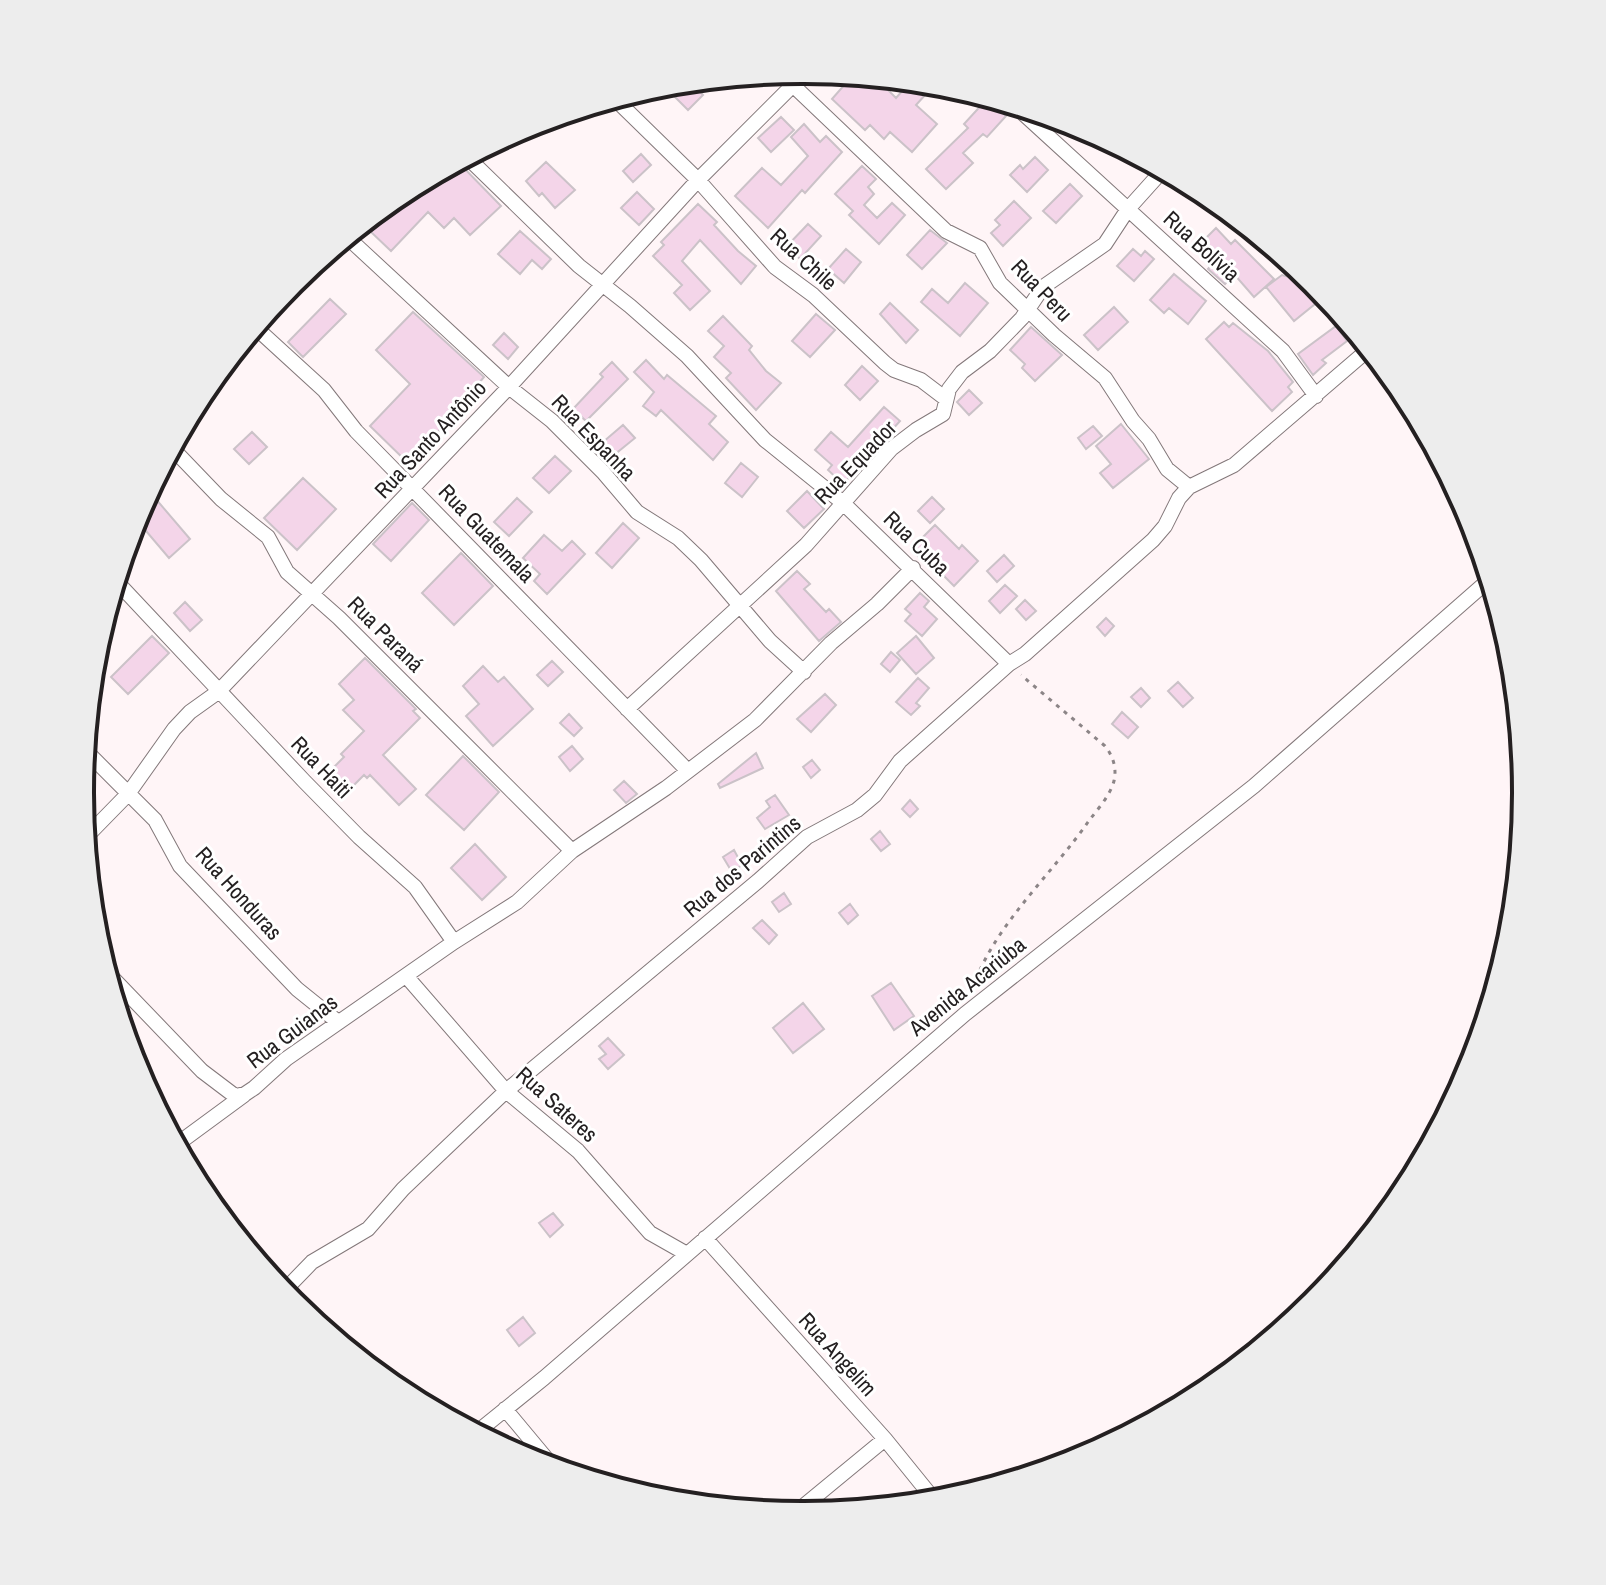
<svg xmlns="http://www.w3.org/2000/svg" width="1606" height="1585" viewBox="0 0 1606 1585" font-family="'Archivo Narrow',sans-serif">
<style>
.building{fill:#f4d5e9;stroke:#cbc2c8;stroke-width:2}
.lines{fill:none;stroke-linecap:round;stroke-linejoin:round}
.minor-casing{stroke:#83787a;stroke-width:16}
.path{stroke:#8c8587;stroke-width:3;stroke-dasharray:4 6;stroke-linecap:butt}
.minor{stroke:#fff;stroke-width:14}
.labels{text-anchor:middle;stroke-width:6;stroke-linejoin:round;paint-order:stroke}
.street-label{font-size:22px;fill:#242021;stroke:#fff}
.rim{fill:none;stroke:#242021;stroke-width:4}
</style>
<rect width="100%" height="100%" fill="#fff5f7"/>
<path class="building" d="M853 75 863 76 876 88 881 83 896 98 911 81 936 83 916 105 937 124 912 152 890 132 884 139 870 125 865 130 832 99Z
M687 81H690L703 95 688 110 672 94Z
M987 99 1006 116 987 137 983 134 963 153 973 163 946 189 926 169 968 128 964 124Z
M781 117 794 130 771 152 758 138Z
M1053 117 1080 125 1086 129 1077 139Z
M804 124 820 142 826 136 842 152 805 193 802 190 768 228 735 196 762 168 781 185 808 156 791 137Z
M641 154 651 165 633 182 623 171Z
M1035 157 1048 170 1027 192 1010 175 1020 165 1023 169Z
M546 162 575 190 555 208 542 193 539 196 526 181Z
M455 163H459L501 206 470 235 454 218 444 228 428 212 391 251 371 232 408 192 405 190Z
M862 166 876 179 868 187 874 194 864 205 877 218 892 203 905 215 879 244 849 215 853 211 835 194Z
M1070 184 1082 196 1056 223 1043 211Z
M637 192 654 209 639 225 621 208Z
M1014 201 1031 218 1003 246 991 233 1000 225 995 220Z
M698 204 717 222 714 225 738 251 756 266 741 284 700 240 682 261 710 291 690 310 674 293 682 285 653 256 664 245 661 242Z
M808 224 821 236 800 259 787 246Z
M1216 228 1231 244 1235 240 1274 279 1254 297 1234 274 1225 284 1208 269 1214 262 1198 246Z
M930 230 947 243 922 269 907 255Z
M520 231 551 259 542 269 532 260 520 274 498 254Z
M846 249 861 262 844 283 828 269Z
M1133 249 1141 256 1145 251 1154 259 1134 281 1117 266Z
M1294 273 1301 283 1299 284 1315 304 1294 321 1266 287 1282 275 1289 277Z
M1174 274 1206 301 1188 324 1169 308 1164 313 1150 300Z
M965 283 988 303 960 336 921 302 932 289 948 303Z
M330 299 346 314 303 357 288 342Z
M890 303 918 330 906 343 880 314Z
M1114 307 1128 322 1098 350 1084 335Z
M413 312 484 377 410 465 370 426 410 384 376 350Z
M816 314 835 330 810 357 792 341Z
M723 316 752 346 749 350 766 371 781 383 756 410 726 378 731 373 714 357 724 346 708 331Z
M1224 322 1229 327 1233 323 1268 351 1293 382 1288 387 1292 392 1272 411 1206 339Z
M1336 326 1347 341 1322 360 1326 363 1313 375 1298 354Z
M1031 327 1062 355 1035 381 1022 368 1025 364 1010 350Z
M504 333 518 347 508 359 493 345Z
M646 360 664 379 667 375 716 416 709 424 728 442 713 460 661 410 656 416 643 406 654 392 634 372Z
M612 362 628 379 586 421 573 409 603 377 600 374Z
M862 366 878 381 860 400 845 385Z
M969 390 982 403 969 415 957 402Z
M884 407 900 421 843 484 828 470 832 465 815 450 831 432 848 447Z
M1121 424 1149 459 1113 488 1100 473 1111 464 1096 446Z
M623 425 635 438 614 455 603 442Z
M1093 426 1102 436 1086 449 1078 438Z
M252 432 267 447 249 464 234 449Z
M555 456 571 471 549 493 533 478Z
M741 463 758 477 742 497 725 483Z
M303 478 336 509 297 550 264 518Z
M149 491 190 539 169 558 135 518Z
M807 491 824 509 804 528 787 511Z
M932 497 944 509 930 523 918 511Z
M517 498 532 512 509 536 494 522Z
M412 503 429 520 391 561 373 544Z
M623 523 639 538 612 568 596 553Z
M935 525 959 549 962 545 978 561 954 586 929 561 926 564 911 549Z
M544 535 562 551 572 541 585 554 547 594 534 581 540 574 523 558Z
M461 553 493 586 454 625 422 593Z
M1004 555 1014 566 997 582 987 571Z
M797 571 810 584 804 589 826 612 829 609 841 622 819 641 776 591Z
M1005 585 1017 596 1000 613 989 601Z
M920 593 929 601 924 607 937 619 922 636 905 621 911 614 905 609Z
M1025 600 1036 611 1026 620 1016 609Z
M185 602 202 620 190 631 174 613Z
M1106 618 1114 626 1105 636 1097 627Z
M152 636 169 653 128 694 111 677Z
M916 636 934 658 916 674 897 653Z
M891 652 900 660 890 672 881 664Z
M365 658 416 709 413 711 420 718 383 755 416 789 399 805 370 775 367 778 364 775 350 789 331 770 344 757 341 754 364 731 343 710 354 700 339 684Z
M552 661 563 672 548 686 537 675Z
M483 666 498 682 504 677 533 709 493 746 466 716 479 704 463 686Z
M918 678 929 688 916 703 920 706 911 715 896 702Z
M1178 682 1193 698 1183 707 1168 691Z
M1141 688 1150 698 1141 707 1131 697Z
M825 694 836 705 811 732 797 719Z
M1122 712 1138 727 1128 738 1112 724Z
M569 714 582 728 574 736 560 723Z
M572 746 583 759 570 771 559 757Z
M756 753 763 768 720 788 718 784Z
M463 756 499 792 464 830 426 795Z
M812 760 820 770 811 778 803 767Z
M624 781 637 794 626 803 614 790Z
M775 795 789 815 765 829 757 818 770 807 766 801Z
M910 800 918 809 910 817 902 809Z
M880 831 890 844 881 851 871 839Z
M475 844 506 877 482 900 451 868Z
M734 850 742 865 732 872 723 857Z
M784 893 791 904 779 912 772 902Z
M850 904 858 915 848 924 839 913Z
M762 920 777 935 769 944 753 928Z
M891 983 914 1016 894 1030 872 996Z
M803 1003 824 1029 793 1053 773 1028Z
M608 1038 624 1055 608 1069 599 1059 606 1054 599 1046Z
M553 1213 563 1225 550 1237 539 1223Z
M523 1317 535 1333 519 1346 507 1330Z"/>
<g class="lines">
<g class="minor-casing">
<path id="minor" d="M779 72 946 231 980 248 1000 283 1054 335 1105 378 1133 421 1149 439 1167 469 1189 487
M614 98 698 180 775 267 813 295 885 363 894 370 921 380 946 399
M1014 105 1283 351 1316 396
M467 157 579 266 630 306 687 356 765 440 842 502 1009 664
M347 237 509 387 552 421 603 472 637 512 678 538 701 560 770 641 804 672
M255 327 324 390 356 431 687 770
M172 448 221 499 268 537 287 572 339 618 572 851
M627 709 806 545 891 449 916 430 943 414 949 389 962 372 990 351 1022 318 1043 287 1105 244 1128 209 1163 170
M85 750 155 820 180 866 297 989 338 1022
M85 838 128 794 174 729 190 712 218 692 509 387 698 180 808 70
M454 942 517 902 572 851 666 788 755 720 831 643 877 604 913 568
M105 970 202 1071 235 1096 245 1094 254 1088 286 1059 454 942 415 887 359 837 304 781 116 581
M407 977 506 1091 578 1151 650 1233 687 1254
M176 1145 244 1095
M705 1238 885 1439 936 1502
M283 1292 312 1262 368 1229 403 1189 506 1091 758 881 807 837 857 810 875 795 900 761 1009 664 1025 654 1153 540 1165 526 1179 498 1189 487 1234 465 1369 349
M505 1409 555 1469
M476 1433 544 1378 965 1014 1254 786 1490 579
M794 1514 885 1439"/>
</g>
<path class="path" d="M973 989C990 930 1053 873 1088 822 1097 810 1110 796 1114 781 1117 768 1113 756 1105 746L1021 675"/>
<use href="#minor" class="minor"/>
</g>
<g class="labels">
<g class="street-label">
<text transform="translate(1202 246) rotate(42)" y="8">Rua Bolívia</text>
<text transform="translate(804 259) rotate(42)" y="8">Rua Chile</text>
<text transform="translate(1042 290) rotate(46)" y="8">Rua Peru</text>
<text transform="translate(594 437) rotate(46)" y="8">Rua Espanha</text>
<text transform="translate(430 439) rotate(-47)" y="8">Rua Santo Antônio</text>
<text transform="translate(855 462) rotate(-46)" y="8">Rua Equador</text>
<text transform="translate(487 533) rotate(46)" y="8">Rua Guatemala</text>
<text transform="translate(917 543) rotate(44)" y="8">Rua Cuba</text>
<text transform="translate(386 634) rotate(45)" y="8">Rua Paraná</text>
<text transform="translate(322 767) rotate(46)" y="8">Rua Haiti</text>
<text transform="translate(742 866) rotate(-40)" y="8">Rua dos Parintins</text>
<text transform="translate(239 893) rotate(48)" y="8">Rua Honduras</text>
<text transform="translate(967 986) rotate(-39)" y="8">Avenida Acariúba</text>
<text transform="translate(292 1031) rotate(-37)" y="8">Rua Guianas</text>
<text transform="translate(557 1104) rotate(42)" y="8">Rua Sateres</text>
<text transform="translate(838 1354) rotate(48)" y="8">Rua Angelim</text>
</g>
</g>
<path d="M0 0H1606V1585H0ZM802 84H804A708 708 0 0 1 1512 792V793A708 708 0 0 1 804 1501H802A708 708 0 0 1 94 793V792A708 708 0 0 1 802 84Z" fill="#ededed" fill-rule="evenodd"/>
<path class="rim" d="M802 84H804A708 708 0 0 1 1512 792V793A708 708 0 0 1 804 1501H802A708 708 0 0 1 94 793V792A708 708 0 0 1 802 84Z"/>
</svg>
